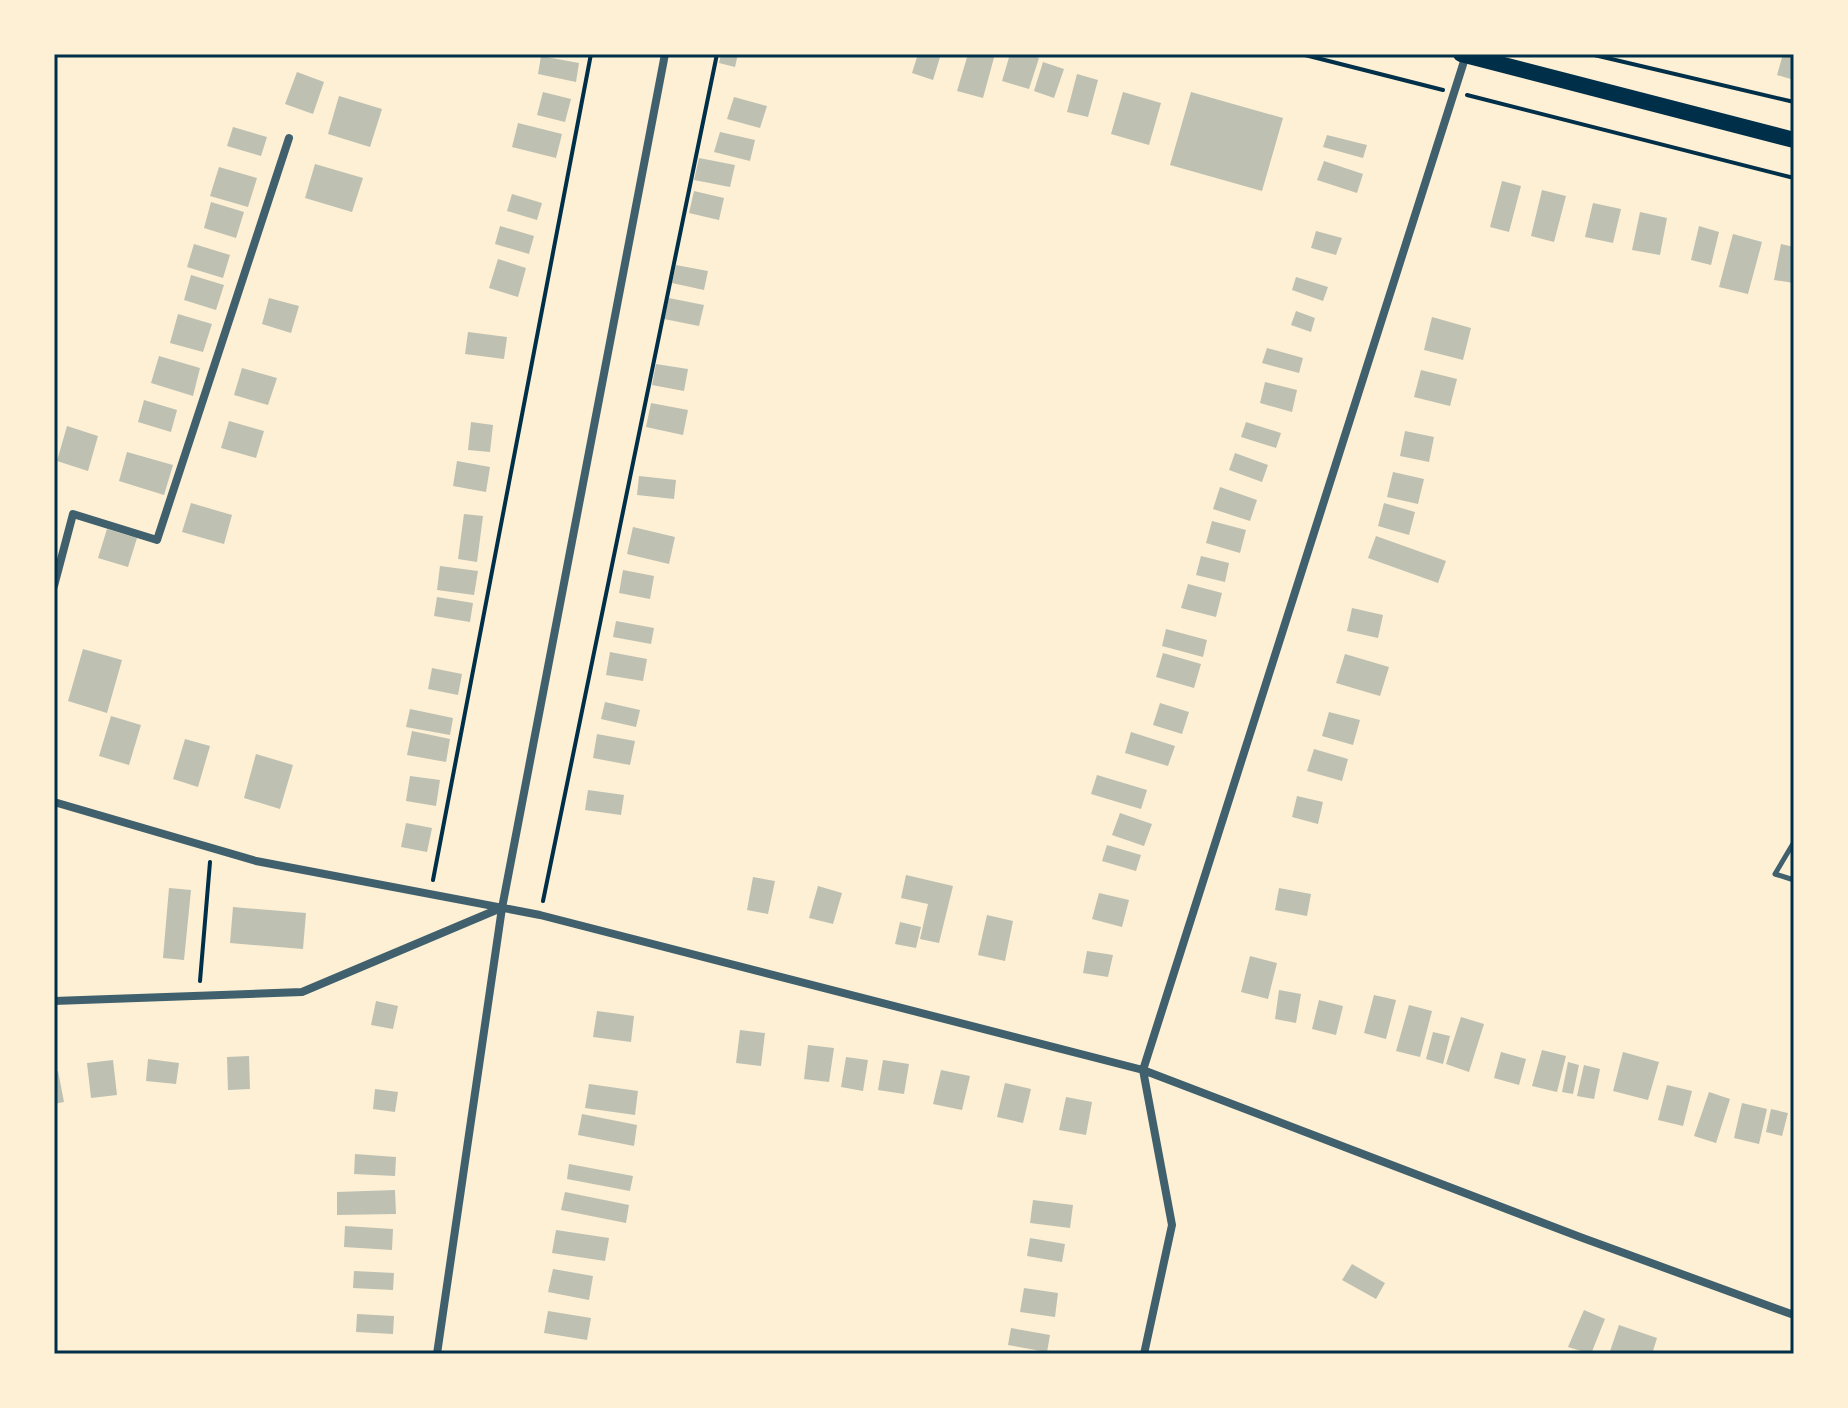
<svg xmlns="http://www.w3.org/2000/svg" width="1848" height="1408" viewBox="0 0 1848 1408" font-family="Lato,sans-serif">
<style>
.building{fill:#bec0b2}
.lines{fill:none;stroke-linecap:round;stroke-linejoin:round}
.path{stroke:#003049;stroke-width:4}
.service{stroke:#3f606c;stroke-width:5}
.minor{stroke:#3f606c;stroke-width:8}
.primary{stroke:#003049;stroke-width:16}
.neatline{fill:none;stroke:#003049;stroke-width:3}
</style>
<rect width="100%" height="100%" fill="#fdf0d5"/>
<path class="building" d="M721 54H738L735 67 719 63Z
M918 54H941L933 80 912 73Z
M968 54H995L983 98 957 91Z
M1010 54H1028L1039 58 1029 89 1002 81Z
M1783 54H1794V80L1777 75Z
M541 56 579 63 576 82 538 74Z
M1043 62 1064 69 1054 98 1034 91Z
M297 72 324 82 313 114 285 104Z
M1077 74 1098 80 1088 117 1067 112Z
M543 92 571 99 565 122 537 115Z
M1123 92 1161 103 1149 145 1111 134Z
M1191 92 1283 118 1262 191 1170 165Z
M339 96 382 109 370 147 328 134Z
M734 97 767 106 760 128 727 119Z
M518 123 562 134 556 158 512 147Z
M233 127 267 137 261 156 227 146Z
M720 132 755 140 750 161 714 152Z
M1327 135 1367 145 1363 158 1323 147Z
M699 158 735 165 730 187 694 180Z
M1324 161 1363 174 1357 193 1317 180Z
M315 164 363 178 352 212 305 198Z
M219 167 257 178 248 207 210 196Z
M1502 181 1521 186 1509 232 1490 227Z
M1542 190 1566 196 1554 242 1531 236Z
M694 191 724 198 719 220 689 213Z
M512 194 542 203 537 220 507 211Z
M211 202 244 212 236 238 204 228Z
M1593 203 1621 209 1613 243 1585 237Z
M1640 212 1667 218 1660 255 1632 250Z
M500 226 534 236 529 254 495 244Z
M1699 226 1719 232 1711 265 1691 260Z
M1316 231 1342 238 1336 255 1311 248Z
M1733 234 1762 242 1748 294 1719 287Z
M194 244 230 255 223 278 187 267Z
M1781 244 1794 247V283L1774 280Z
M498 259 526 268 518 297 489 288Z
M676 265 708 271 704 290 672 283Z
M191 275 224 285 216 310 184 300Z
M1296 277 1328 287 1323 301 1292 290Z
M269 298 299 306 291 333 262 324Z
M669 298 704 305 699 326 664 319Z
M1296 311 1315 318 1311 332 1291 325Z
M178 314 212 324 203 352 170 343Z
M1432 317 1471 328 1463 360 1424 350Z
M468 332 507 337 504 359 465 354Z
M1267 348 1303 358 1299 373 1262 363Z
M159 356 200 368 193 396 151 383Z
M656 364 688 369 684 391 652 385Z
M242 368 277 378 268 405 234 395Z
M1421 370 1457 379 1450 406 1414 397Z
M1265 382 1297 390 1292 412 1260 403Z
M144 400 177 410 171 432 138 422Z
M651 403 688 410 683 435 646 427Z
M229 421 264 431 256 458 221 448Z
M471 422 493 425 490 452 468 450Z
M1246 422 1281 433 1276 448 1241 437Z
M67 426 98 436 88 471 57 461Z
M1405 431 1434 437 1429 462 1400 456Z
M127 452 173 465 164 495 119 481Z
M1235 453 1268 465 1262 482 1229 470Z
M457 461 490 467 486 492 453 486Z
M1393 472 1424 479 1418 504 1387 497Z
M639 476 676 480 674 499 637 495Z
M1220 487 1257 500 1250 521 1213 509Z
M191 503 232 515 224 544 182 532Z
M1384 503 1415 512 1409 535 1378 526Z
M464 514 483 516 477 562 458 559Z
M1212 521 1246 530 1240 553 1206 543Z
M633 527 675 537 669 564 627 554Z
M107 529 137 538 128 567 98 558Z
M1376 536 1446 561 1438 583 1368 558Z
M1201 556 1229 563 1225 582 1196 575Z
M440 566 478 571 474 595 437 590Z
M623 570 654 576 650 599 619 593Z
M1188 584 1222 593 1216 617 1181 608Z
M437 597 473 603 470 622 434 616Z
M1352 608 1383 615 1378 638 1347 631Z
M616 621 654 628 651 644 613 637Z
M1166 629 1207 640 1203 657 1162 646Z
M83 649 122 660 107 713 68 701Z
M610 652 647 659 643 681 606 675Z
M1163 653 1201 664 1194 688 1156 677Z
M1345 654 1389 667 1380 696 1336 683Z
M432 668 462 674 458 695 428 689Z
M605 702 640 710 636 727 601 719Z
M1160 703 1189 712 1182 734 1153 725Z
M410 709 453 718 450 735 406 727Z
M1329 712 1360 720 1353 745 1322 736Z
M111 716 141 725 129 765 99 756Z
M412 731 450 739 446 762 407 755Z
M1131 732 1175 746 1168 766 1125 753Z
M597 734 635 741 630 765 593 758Z
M185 739 210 746 198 787 173 779Z
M1314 749 1348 759 1342 781 1307 771Z
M256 754 293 765 280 809 244 798Z
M1097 775 1147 790 1141 809 1091 794Z
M410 776 440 780 436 806 406 801Z
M588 790 624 795 621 815 585 810Z
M1297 796 1323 802 1318 824 1292 817Z
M1120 813 1152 824 1144 846 1112 835Z
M406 823 432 828 427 852 401 847Z
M1107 845 1141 855 1136 871 1102 861Z
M906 875 953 886 939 943 920 939 928 904 901 898Z
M753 877 775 881 768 914 747 910Z
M818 886 842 893 833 924 809 918Z
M169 888 191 890 184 960 163 958Z
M1279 888 1311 894 1307 916 1275 910Z
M1099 893 1129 900 1122 927 1092 919Z
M233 907 306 913 303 949 230 943Z
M987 915 1013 921 1005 961 978 955Z
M900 922 921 927 916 948 895 944Z
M1087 951 1113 955 1108 977 1083 973Z
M1250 956 1277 963 1268 999 1241 992Z
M1279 990 1301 994 1296 1023 1275 1019Z
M1374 995 1396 1000 1386 1039 1364 1033Z
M1319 1000 1343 1006 1336 1035 1312 1029Z
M376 1001 398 1006 393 1029 371 1025Z
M1409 1005 1432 1011 1420 1057 1396 1051Z
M597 1011 634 1016 631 1042 593 1037Z
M1461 1017 1484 1024 1469 1072 1446 1064Z
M740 1030 765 1033 761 1066 736 1063Z
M1433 1032 1450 1036 1443 1064 1426 1059Z
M808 1045 834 1048 829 1082 804 1079Z
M1542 1050 1566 1056 1557 1092 1532 1086Z
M1501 1052 1526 1059 1519 1085 1494 1078Z
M1623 1052 1659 1062 1648 1100 1613 1091Z
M249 1056 250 1089 228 1090 227 1057Z
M846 1057 868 1060 863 1091 841 1087Z
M148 1059 179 1063 176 1084 146 1081Z
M113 1060 117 1095 91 1098 87 1063Z
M883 1060 909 1064 904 1094 878 1090Z
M1568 1062 1579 1065 1573 1094 1562 1092Z
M1584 1065 1600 1069 1594 1099 1577 1096Z
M941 1070 970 1076 962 1110 933 1104Z
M58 1071 64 1102 54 1104V1072Z
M1005 1083 1031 1089 1023 1123 997 1117Z
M589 1084 638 1091 635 1115 585 1108Z
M1667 1085 1692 1091 1683 1126 1658 1120Z
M375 1089 398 1092 395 1112 373 1109Z
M1709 1092 1730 1099 1716 1143 1694 1136Z
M1066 1097 1092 1102 1086 1135 1059 1130Z
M1742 1103 1767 1109 1759 1144 1734 1138Z
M1771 1109 1788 1113 1782 1136 1766 1132Z
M582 1114 637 1125 634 1146 578 1135Z
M355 1154 396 1157 395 1176 354 1174Z
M569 1164 633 1176 630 1191 567 1179Z
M395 1190 396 1214 337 1215V1192Z
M565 1192 629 1205 626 1223 561 1210Z
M1033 1200 1073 1205 1070 1228 1030 1223Z
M345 1226 393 1229 392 1250 344 1247Z
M556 1230 609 1238 605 1261 552 1253Z
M1030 1238 1065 1244 1062 1262 1027 1256Z
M1352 1264 1385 1283 1376 1299 1342 1280Z
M553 1269 593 1276 589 1300 548 1292Z
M354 1271 394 1273 393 1290 353 1288Z
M1024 1288 1058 1293 1055 1317 1020 1312Z
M1584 1310 1605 1319 1591 1354 1568 1347Z
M548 1311 591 1318 587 1340 544 1333Z
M357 1314 394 1316 393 1334 356 1332Z
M1619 1325 1657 1338 1652 1354H1609Z
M1011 1328 1050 1335 1047 1352 1008 1345Z"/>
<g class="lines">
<path class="path" d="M1301 54 1443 90
M1590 54 1794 102
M1467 95 1794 178
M433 880 591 54
M543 901 717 54
M200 981 210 862"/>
<path class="service" d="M1794 842 1775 874 1794 880"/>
<path class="minor" d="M54 586 73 514 157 540 289 138
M54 802 256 861 540 915 1143 1070 1580 1237 1794 1315
M54 1001 302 992 501 908
M437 1354 502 908 665 54
M1144 1354 1172 1225 1143 1070 1466 55"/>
<path class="primary" d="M1461 54 1794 140"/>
</g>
<rect width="1848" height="1408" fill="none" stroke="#fdf0d5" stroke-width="112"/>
<rect x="56" y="56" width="1736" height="1296" class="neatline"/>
</svg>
